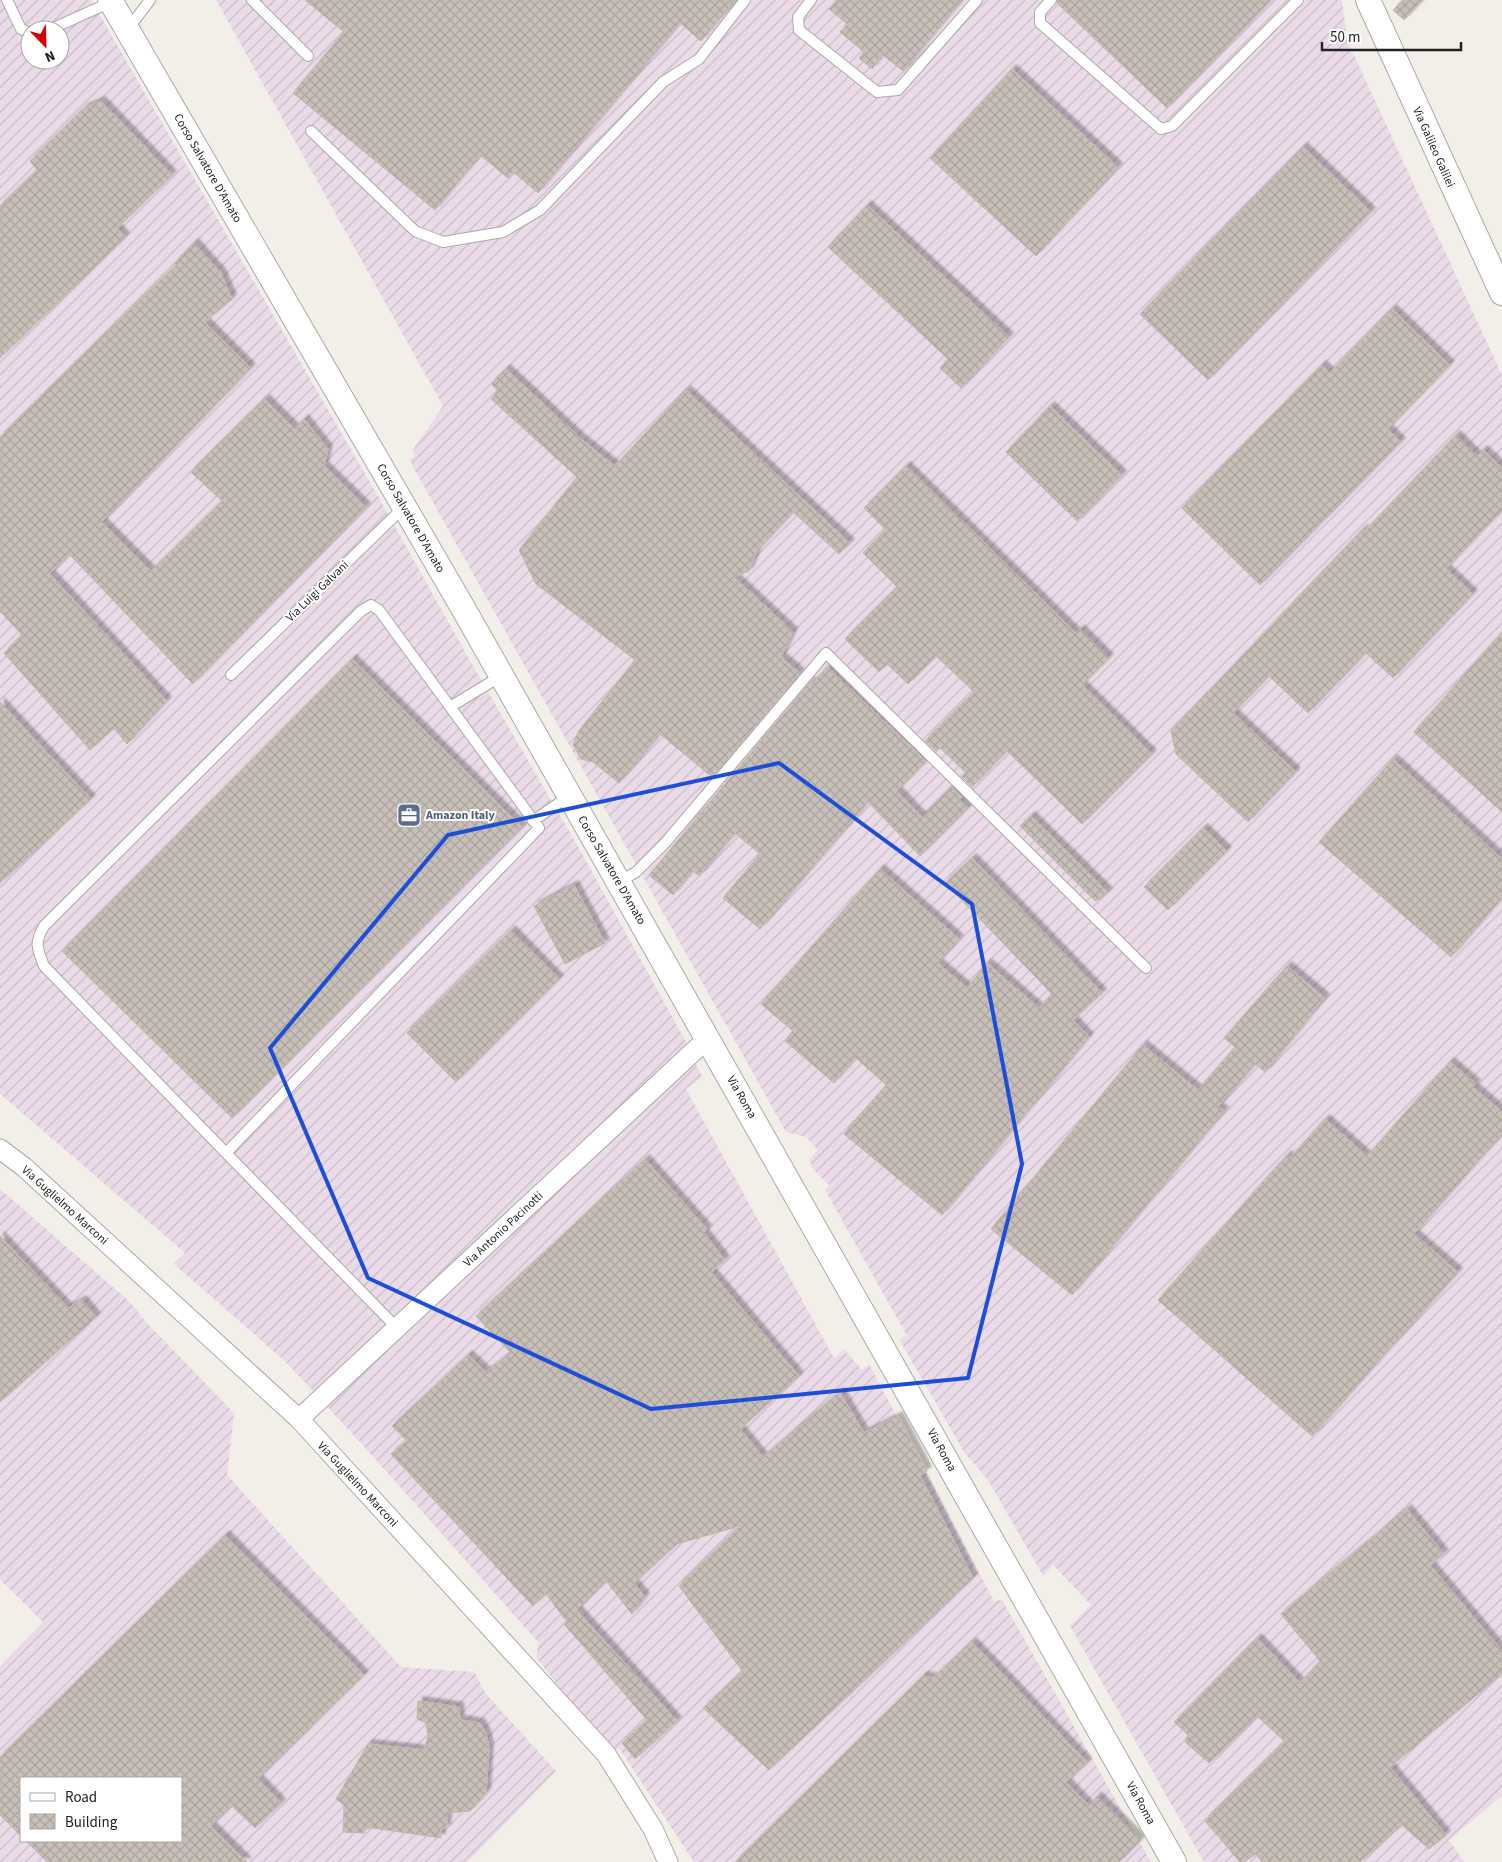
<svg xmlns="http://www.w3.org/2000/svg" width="1502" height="1862" viewBox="0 0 1502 1862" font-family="'Source Sans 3',sans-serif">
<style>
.industrial{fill:url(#industrial-furrows);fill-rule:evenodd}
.building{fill:url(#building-cross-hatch);stroke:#c4b6ab;filter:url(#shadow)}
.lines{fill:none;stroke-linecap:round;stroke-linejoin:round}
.service-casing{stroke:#a9a9a9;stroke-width:12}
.minor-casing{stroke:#a9a9a9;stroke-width:21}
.tertiary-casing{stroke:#a9a9a9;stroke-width:26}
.service{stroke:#fff;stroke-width:10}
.minor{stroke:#fff;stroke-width:19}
.tertiary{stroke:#fff;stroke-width:24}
.marked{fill:none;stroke:#1d4ed8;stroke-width:4;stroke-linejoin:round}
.labels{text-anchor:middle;stroke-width:4;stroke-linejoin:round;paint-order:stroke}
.street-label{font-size:12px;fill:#222;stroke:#fff}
.service-label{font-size:12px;font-weight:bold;fill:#4e5e75;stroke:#fff;text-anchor:start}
</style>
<defs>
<pattern id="industrial-furrows" width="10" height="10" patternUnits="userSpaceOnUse" patternTransform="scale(1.25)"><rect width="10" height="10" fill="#ebdbe8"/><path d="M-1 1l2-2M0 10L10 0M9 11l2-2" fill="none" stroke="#c9bcc7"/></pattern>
<pattern id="building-cross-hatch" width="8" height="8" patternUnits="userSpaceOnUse" patternTransform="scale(1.25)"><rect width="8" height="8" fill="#c7bfb8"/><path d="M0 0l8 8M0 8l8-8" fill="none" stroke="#aba49e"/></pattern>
<filter id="shadow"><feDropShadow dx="4.5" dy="-4.5" stdDeviation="1" flood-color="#0004"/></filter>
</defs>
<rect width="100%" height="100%" fill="#f2efe9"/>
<path class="industrial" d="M0 0H91L379 498 473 666 576 843 684 1038 702 1077 686 1089 834 1358 844 1349 862 1370 869 1364 994 1601 1002 1600 1151 1862H694L619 1748 611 1754 536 1657 539 1643 369 1452 287 1363 174 1264 185 1253 0 1094ZM30 30H60V60H30Z
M216 0H1342L1347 40 1502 375V1796L1449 1840 1464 1862H1204L1070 1626 1091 1605 1053 1565 1043 1576 988 1480 964 1452 899 1339 907 1336 825 1190 830 1186 813 1169 809 1159 818 1150 806 1137 786 1132 412 465 410 459 415 456 413 450 443 406Z
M0 1189 130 1302 145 1321 234 1413 227 1475 401 1667 474 1672 486 1694 556 1771 468 1862H0V1666L43 1622 0 1580ZM21 1778H181V1841H21Z"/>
<path class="building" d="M305 0H735L701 41 680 23 538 193 513 172 508 178 480 155 435 210 293 93 344 32Z
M837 0H962L903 71 883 55 872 69 859 58 864 52 840 32 847 24 829 9Z
M1058 0H1271L1167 108 1057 3Z
M1403 0H1423L1404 20 1393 10Z
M1012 69 1118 167 1036 256 930 158Z
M101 101 172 175 117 228 125 237 0 358V206L37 170 30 161 84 108Z
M1303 147 1371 212 1208 380 1140 314Z
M867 205 1009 337 961 388 940 368 948 359 828 247Z
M194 243 221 273 232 299 205 322 251 368 102 522 151 571 222 501 191 472 265 399 295 429 304 419 328 449 324 466 366 507 193 684 69 554 50 574 167 701 127 744 114 728 90 750 4 653 22 635 0 611V437L176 265 175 263Z
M1392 309 1450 365 1388 429 1401 442 1260 585 1182 508 1322 365 1330 373Z
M506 369 581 439 615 466 686 390 850 543 839 554 793 512 757 551 749 571 734 577 793 632 781 657 800 673 712 777 660 734 619 783 593 762 581 759 573 745 578 732 635 660 536 584 519 550 577 477 491 399 498 391 491 384Z
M1050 406 1122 475 1077 521 1006 452Z
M1456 435 1477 456 1483 450 1502 468V510L1446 569 1473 594 1393 678 1366 653 1308 713 1269 676 1233 713 1296 772 1248 822 1176 754 1171 731 1363 529 1365 531Z
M906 466 1076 633 1080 629 1109 658 1082 685 1152 754 1082 824 1007 751 972 787 962 777 966 773 940 748 936 751 925 741 974 692 936 656 908 684 887 664 879 672 845 639 897 587 863 553 886 530 864 508Z
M1502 632V812L1414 732Z
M352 659 522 827 232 1118 62 951Z
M827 667 926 761 897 791 922 817 952 787 962 797 959 800 968 808 920 856 868 802 760 929 723 898 760 854 735 833 699 876 693 871 673 895 649 875 811 681 813 683Z
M0 702 91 799 0 883Z
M1393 759 1502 859V898L1451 957 1319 842Z
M1031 816 1108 892 1101 898 1095 901 1020 826Z
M1203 828 1227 851 1168 910 1144 887Z
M972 858 1102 993 1073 1020 1089 1037 942 1215 844 1134 886 1085 856 1058 834 1083 785 1041 793 1031 761 1004 880 869 959 939 938 963 967 988 987 963 1039 1008 1052 994 945 883Z
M574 885 605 943 565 964 534 906Z
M511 930 559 979 456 1082 407 1033Z
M1287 966 1325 998 1265 1072 1255 1064 1218 1107 1224 1111 1072 1295 991 1229 1143 1045 1198 1090 1235 1047 1224 1038Z
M1450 1062 1476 1084 1473 1087 1502 1112V1134L1414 1234 1458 1272 1312 1436 1158 1300 1287 1155 1290 1158 1325 1119 1367 1156Z
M645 1159 707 1229 704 1233 725 1260 711 1272 799 1376 740 1429 763 1457 840 1392 864 1433 898 1416 927 1471 920 1475 973 1578 769 1770 703 1708 743 1672 679 1586 740 1526 677 1544 634 1583 645 1597 632 1614 606 1581 577 1610 677 1721 635 1759 622 1743 647 1720 564 1624 567 1622 546 1594 533 1606 391 1454 407 1441 392 1426 468 1355 486 1372 511 1353 476 1316Z
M0 1236 68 1308 82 1300 96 1317 0 1402Z
M1407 1509 1444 1554 1430 1565 1502 1651V1674L1390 1767 1446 1835 1429 1849 1402 1825 1360 1862H1262L1256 1854 1244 1862H1240L1205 1821 1285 1742 1257 1716 1209 1763 1185 1742 1188 1735 1174 1722 1257 1638 1300 1683 1320 1661 1281 1614Z
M225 1535 364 1675 258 1779 281 1803 255 1828 232 1806 211 1826 247 1862H47L26 1841H181V1778H21V1836L0 1815V1757Z
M972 1642 1087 1762 1066 1782 1089 1806 1097 1796 1141 1840 1119 1862H735L923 1676 933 1678Z
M418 1701 459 1707 460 1720 480 1723 486 1734 489 1747 486 1793 470 1811 448 1813 446 1828 441 1829V1838L366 1827 364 1833 343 1832 344 1805 336 1799 368 1744 424 1750 428 1736 426 1723 417 1719Z"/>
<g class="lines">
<g class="service-casing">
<path id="service" d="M7 0 21 29 30 33
M252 0 308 56
M811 0 798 17 799 30 877 92 898 90 977 0
M1051 0 1040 12V23L1161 129 1172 126 1298 0
M128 29 150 0
M49 30 111 2
M311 131 415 231 443 242 503 232 540 210 663 82 699 59 745 0
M231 675 404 507
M450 707 501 676
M533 821 569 796
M619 882 636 872 665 843 826 653 1146 968
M226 1153 44 966C37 948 34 943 44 926L361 611 371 605 379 610 539 828 226 1153 398 1329"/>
</g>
<g class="minor-casing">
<path id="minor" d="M0 1149 24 1167 299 1419 606 1754 653 1829 668 1862
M299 1419 708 1038"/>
</g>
<g class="tertiary-casing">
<path id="tertiary" d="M110 0 463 608 1174 1862
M1368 0 1502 293"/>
</g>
<use href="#service" class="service"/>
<use href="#minor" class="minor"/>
<use href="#tertiary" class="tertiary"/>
</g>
<path class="marked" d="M779 763 972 904 1022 1164 968 1378 651 1409 368 1278 270 1048 448 835Z"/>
<defs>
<g id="office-square" transform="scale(1.25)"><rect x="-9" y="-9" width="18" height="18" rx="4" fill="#5c6f8a" stroke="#fff"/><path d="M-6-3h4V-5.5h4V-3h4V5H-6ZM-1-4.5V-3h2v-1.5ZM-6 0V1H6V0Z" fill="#fff"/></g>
</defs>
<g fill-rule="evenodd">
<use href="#office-square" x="409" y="815"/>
</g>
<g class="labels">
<g class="street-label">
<text transform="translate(1434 147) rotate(66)" y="4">Via Galileo Galilei</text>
<text transform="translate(208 168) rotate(60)" y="4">Corso Salvatore D'Amato</text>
<text transform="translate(411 518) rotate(60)" y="4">Corso Salvatore D'Amato</text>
<text transform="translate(317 591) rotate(-44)" y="4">Via Luigi Galvani</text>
<text transform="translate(612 870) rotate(60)" y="4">Corso Salvatore D'Amato</text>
<text transform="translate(742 1097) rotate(60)" y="4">Via Roma</text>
<text transform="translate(65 1205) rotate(42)" y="4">Via Guglielmo Marconi</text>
<text transform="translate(503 1229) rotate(-43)" y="4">Via Antonio Pacinotti</text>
<text transform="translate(942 1450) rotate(61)" y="4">Via Roma</text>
<text transform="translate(358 1484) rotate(47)" y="4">Via Guglielmo Marconi</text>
<text transform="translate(1141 1803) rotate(61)" y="4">Via Roma</text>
</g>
<g class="service-label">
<text x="426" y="819">Amazon Italy</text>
</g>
</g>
<rect x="20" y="1777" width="162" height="65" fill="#ffffff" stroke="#a7a7a7"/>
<rect x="30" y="1793" width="25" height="8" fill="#ffffff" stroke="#a7a7a7"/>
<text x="65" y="1802" font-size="15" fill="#222222">Road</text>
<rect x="30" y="1814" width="25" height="15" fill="url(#building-cross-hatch)" stroke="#a7a7a7"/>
<text x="65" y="1827" font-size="15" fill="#222222">Building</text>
<g transform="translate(45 45) rotate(157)"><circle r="24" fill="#ffffff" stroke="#a7a7a7"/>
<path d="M0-4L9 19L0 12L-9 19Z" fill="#d40000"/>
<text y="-8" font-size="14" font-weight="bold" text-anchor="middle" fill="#222222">N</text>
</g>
<path d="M1322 42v8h139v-8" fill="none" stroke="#222222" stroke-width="2.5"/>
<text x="1330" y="42" font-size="15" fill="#222222" stroke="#ffffff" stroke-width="4" paint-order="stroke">50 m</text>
</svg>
